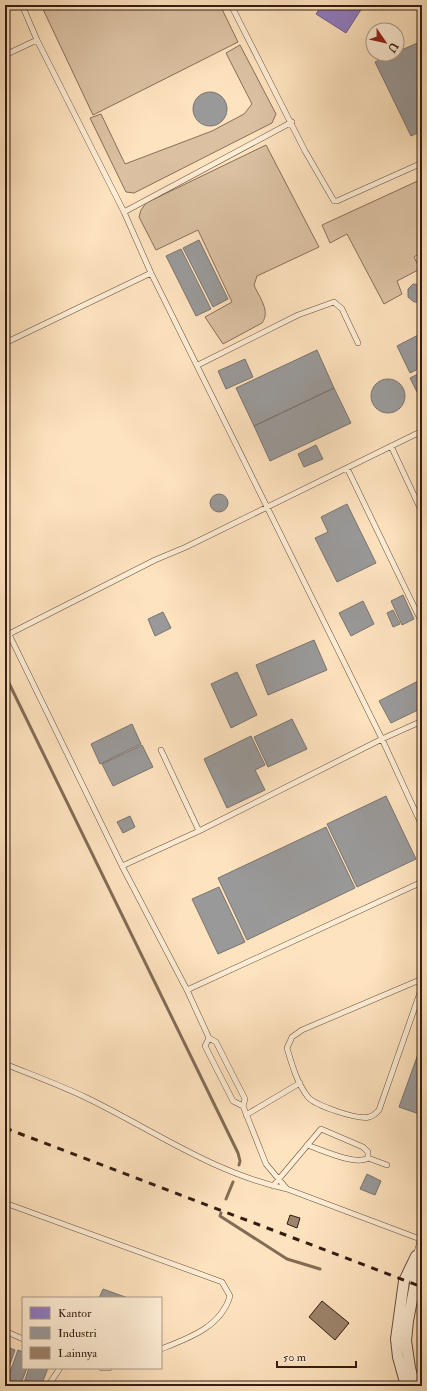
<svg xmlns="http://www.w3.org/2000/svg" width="427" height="1391" viewBox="0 0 427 1391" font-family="'IM FELL Double Pica',serif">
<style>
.green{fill:#dbc1a2;stroke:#876f5a}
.offices{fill:#8e7cc3;stroke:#73608e}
.industry{fill:#999;stroke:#7a7470}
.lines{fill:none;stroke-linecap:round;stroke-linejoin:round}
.stream{stroke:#836c56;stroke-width:3}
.building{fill:#9d846c;stroke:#331d12}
.service-casing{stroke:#664e3d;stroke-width:6}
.minor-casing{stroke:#664e3d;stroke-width:12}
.service{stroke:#feedd5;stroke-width:5}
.minor{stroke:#feedd5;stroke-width:10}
.rail{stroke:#331d12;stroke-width:3;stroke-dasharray:7 7;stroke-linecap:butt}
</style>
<rect width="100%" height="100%" fill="#fee3bf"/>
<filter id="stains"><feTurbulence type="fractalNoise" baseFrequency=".005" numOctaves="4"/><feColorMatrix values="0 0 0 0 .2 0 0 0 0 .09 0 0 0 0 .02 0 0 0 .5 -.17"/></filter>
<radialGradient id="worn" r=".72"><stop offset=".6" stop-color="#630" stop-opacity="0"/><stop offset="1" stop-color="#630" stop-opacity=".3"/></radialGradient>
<path class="green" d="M41 5H220L238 42 93 115Z
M240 45 276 114 272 123 134 193 126 192 90 118 101 114 125 164 212 131 244 114 252 104 226 53Z
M266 145 319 247 257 276 254 285C259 297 271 311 262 323L223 344 205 317 232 302 198 230 156 250 139 217 141 210 146 203Z
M422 179V252L414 257 420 269 397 281 402 294 384 304 347 234 330 243 322 225Z"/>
<path class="offices" d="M322 5H364L346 33 316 14Z"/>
<path class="industry" d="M422 41V131L411 136 375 62 393 54H397V52Z
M193 109a17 17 0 1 1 34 0a17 17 0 1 1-34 0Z
M199 240 228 299 213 307 183 248Z
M181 249 211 309 196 316 166 256Z
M413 284 422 285 421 302H414L408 297V289Z
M422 333V367L410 373 397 346Z
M317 350 334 388 254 426 236 388Z
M245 359 253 377 226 389 218 371Z
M422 372V402L410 378Z
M371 396a17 17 0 1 1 34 0a17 17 0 1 1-34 0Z
M334 388 351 423 270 461 254 426Z
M316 445 323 459 304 467 298 454Z
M210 503a9 9 0 1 1 18 0a9 9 0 1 1-18 0Z
M347 504 376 563 337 582 315 538 328 532 321 517Z
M422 549V567L419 560Z
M403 595 414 619 402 625 391 601Z
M363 601 374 624 351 636 339 613Z
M393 610 400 624 393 627 387 613Z
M163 612 171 628 155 636 148 619Z
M314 640 327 670 268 695 256 665Z
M237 672 257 715 231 728 211 684Z
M422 679V708L391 723 379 701Z
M292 719 307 749 268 767 254 737Z
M132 724 141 744 100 764 91 744Z
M251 736 265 765 255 770 265 790 227 808 204 759Z
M142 745 153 767 113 786 102 764Z
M386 796 416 859 357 887 327 824Z
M130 816 135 827 123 833 117 822Z
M326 827 355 888 247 940 218 878Z
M219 887 245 942 218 954 192 899Z
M422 1043V1115L399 1107Z
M367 1174 381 1181 375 1195 360 1189Z
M103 1289 128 1298H99Z
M5 1346 15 1350 5 1378Z
M18 1350 23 1352V1368H27L20 1386H5Z
M29 1368H48L41 1386H23Z"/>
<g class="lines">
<path class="stream" d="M5 675 238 1153 240 1161 239 1165
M226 1199 233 1182
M221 1213 220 1216 287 1259 320 1269"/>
</g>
<path class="building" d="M290 1215 300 1218 297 1228 287 1224Z
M322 1301 349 1323 335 1340 309 1317Z"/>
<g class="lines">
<g class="service-casing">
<path id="service" d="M22 5 37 40
M231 5 305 151 334 201H337L422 163
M5 55 37 40 124 212 151 273 382 739 422 721
M124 212 292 122
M5 343 151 273
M198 365 298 315 334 302 342 309 358 343
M391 446 421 510
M347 468 422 623
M5 626 122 866 187 990 209 1038 216 1042 245 1099 243 1106 266 1164 287 1189 420 1239
M9 634 155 560 186 547 422 431
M161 750 199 831
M122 866 199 831 382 739 422 826
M422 979 302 1030 292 1037 287 1048C292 1065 297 1083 308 1097 316 1106 358 1120 369 1117 374 1116 376 1113 379 1110L422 987
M187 990 422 882
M209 1038 205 1046 233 1101 243 1106
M5 1064C32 1075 60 1085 87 1098 153 1130 213 1173 287 1189
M246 1115 300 1083
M307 1145C322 1150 356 1166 368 1158L387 1165
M273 1186 321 1129 363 1147 368 1152V1158
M5 1203 222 1282 230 1296C221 1327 189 1338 161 1349
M416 1256 422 1234
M5 1331 23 1339
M102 1368H109
M48 1386 60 1368"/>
</g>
<g class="minor-casing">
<path id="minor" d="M406 1386 398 1357 396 1339 404 1281 416 1256
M415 1386 410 1368 406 1341 408 1321 415 1284 416 1260"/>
</g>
<use href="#service" class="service"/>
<use href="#minor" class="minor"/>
<path class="rail" d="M5 1128 422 1287"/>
</g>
<rect width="427" height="1391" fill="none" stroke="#fee3bf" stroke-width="20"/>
<rect x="6" y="6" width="415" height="1379" fill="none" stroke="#331d12" stroke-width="2"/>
<rect x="10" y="10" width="407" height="1371" fill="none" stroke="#331d12"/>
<rect x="22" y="1297" width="140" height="72" fill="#feedd5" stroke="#ad9a87"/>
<rect x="30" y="1307" width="20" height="12" fill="#8e7cc3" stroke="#ad9a87"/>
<text x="58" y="1317" font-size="12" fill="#331d12">Kantor</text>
<rect x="30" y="1327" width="20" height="12" fill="#999999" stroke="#ad9a87"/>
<text x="58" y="1337" font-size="12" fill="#331d12">Industri</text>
<rect x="30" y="1347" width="20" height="12" fill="#9d846c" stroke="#ad9a87"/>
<text x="58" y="1357" font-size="12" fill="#331d12">Lainnya</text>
<g transform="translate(385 42) rotate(124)"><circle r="19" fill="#feedd5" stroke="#ad9a87"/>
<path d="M0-3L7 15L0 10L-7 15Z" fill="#8f2418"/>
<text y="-6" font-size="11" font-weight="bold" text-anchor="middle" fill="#331d12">U</text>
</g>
<path d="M277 1361v6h79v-6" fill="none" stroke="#331d12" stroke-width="2"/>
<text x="283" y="1361" font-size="12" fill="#331d12" stroke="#feedd5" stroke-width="3" paint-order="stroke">50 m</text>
<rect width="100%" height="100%" filter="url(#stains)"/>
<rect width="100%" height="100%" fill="url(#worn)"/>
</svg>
